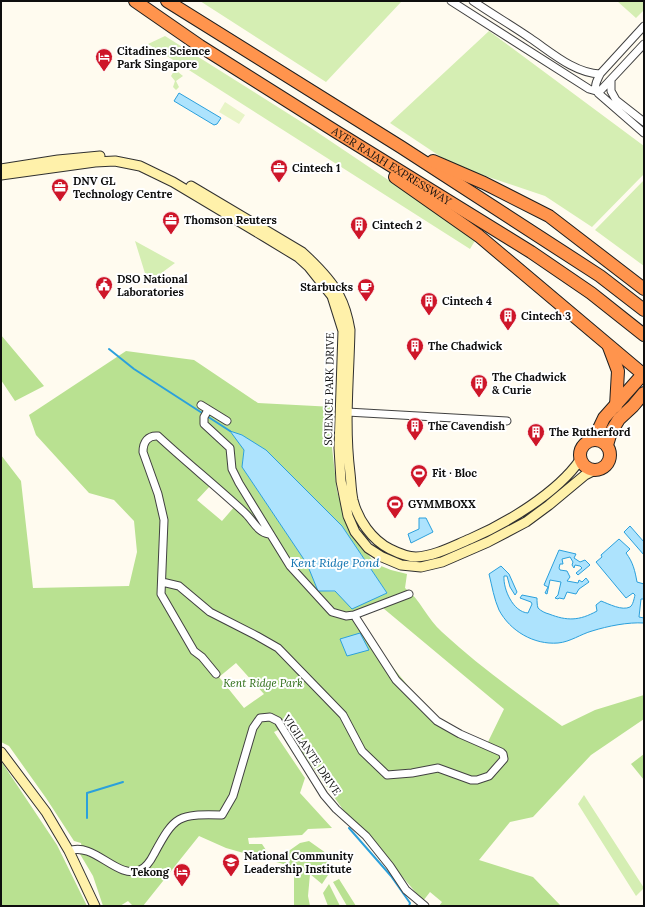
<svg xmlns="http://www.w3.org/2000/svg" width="645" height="907" viewBox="0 0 645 907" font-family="Lora,serif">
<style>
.green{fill:#d5eeb3}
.forest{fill:#b9e191;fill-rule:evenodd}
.pitch{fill:#e7f4c6}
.water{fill:#ade3fd;stroke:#2ba0dc}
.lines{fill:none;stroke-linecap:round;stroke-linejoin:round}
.stream{stroke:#2ba0dc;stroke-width:2}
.street-casing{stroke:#414141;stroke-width:9}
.secondary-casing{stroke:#303030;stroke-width:11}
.highway-casing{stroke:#1f1f1f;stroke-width:14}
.street{stroke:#fff;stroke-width:7}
.secondary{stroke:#fff1aa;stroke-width:9}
.highway{stroke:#ff944d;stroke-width:12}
.labels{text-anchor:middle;stroke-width:4;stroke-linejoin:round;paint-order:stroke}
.poi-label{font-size:11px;font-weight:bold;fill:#0e0e0e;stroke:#fff;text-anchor:start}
.street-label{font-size:11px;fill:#0e0e0e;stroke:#fff}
.park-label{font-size:11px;font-style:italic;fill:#2d6d16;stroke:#fff}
.water-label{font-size:12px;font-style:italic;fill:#096fae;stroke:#fff}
</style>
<rect width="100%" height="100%" fill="#fffbef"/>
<path class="green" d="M200 1H402L326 82Z
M617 1H644V10L636 18Z
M489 31 644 146V174L592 227 545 196 453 165 390 123Z
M165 36 311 128 476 239 470 249 148 44Z
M174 71 178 72 183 76 176 81 179 87 176 90 173 87 175 81 171 76Z
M644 180V266L595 230Z
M135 241 175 263 148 283Z
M584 795 644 888 636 896 578 804Z"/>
<path class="forest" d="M1 335 44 386 15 401 1 380Z
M126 351 194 360 258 403 334 407 331 439 337 491 350 533 376 564 391 570 407 574 405 588C421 600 427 619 442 632 480 667 521 696 562 726L595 710 644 695V719L591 755 533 817 510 822 479 860 533 877 561 906H439L442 902 430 892 423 901 360 827 349 818 284 727 274 732 305 778 300 793 332 828 308 829 302 835 248 838 249 844H262L268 853 283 855 300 843 309 841 333 858 327 862 330 872 322 884 310 874 308 896 310 906H294V867L226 848 199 836 143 906H133L128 901 120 906H103L93 876 77 849H82L81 843 74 841 46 798 9 746 1 742V455L21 481 33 588 129 586 137 552 134 521 114 500 89 493 36 435 29 415ZM244 450 342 526 387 593 318 591 307 564 242 467ZM211 485 235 506 222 521 197 500ZM383 608 504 709 486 746 437 721 381 653 359 616ZM236 663 264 694 244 708 219 677Z
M644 754V780L631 764Z
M1 761 57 845 87 906H1Z
M339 879 356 906H347L333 882Z
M329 884 340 906H328L323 893Z"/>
<path class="pitch" d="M225 102 245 115 239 124 219 112Z"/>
<path class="water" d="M179 93 221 118 217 124 214 125 174 101Z
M230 431 242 435 266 450 342 526 387 593 352 609 335 591H318L307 564 242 467 244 450Z
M419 518H426L433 532 411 543 408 534 419 529Z
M630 526 644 542V555L624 532Z
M619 539 630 549 626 553C633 562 635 571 637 582L644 584V599H641L639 617 644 618V623C628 622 608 626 592 631 581 634 570 642 558 643 534 645 510 631 499 610 494 599 492 586 489 574L501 566 509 574 517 592 515 595 510 587 507 576H504C503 589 513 612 528 613L532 604 531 602 520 598 522 595 537 598C537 601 537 605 538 608 541 611 545 613 549 614 567 621 579 621 597 611L596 605 601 601C609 604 622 611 630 607 633 605 634 599 635 595L633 593 626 598 596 562 602 557 601 555Z
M559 550 576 554 574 558 580 562 585 560 590 565 578 575 576 573 582 568 580 566 575 565 574 568 572 565 573 562 570 557 562 559 563 564H560L559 568 560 570 567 571 570 577 567 581 578 583 579 580 582 582 586 578 589 582 579 589 576 594 567 592 564 599 559 598 558 599 555 598 558 595 561 582 550 580 547 594 545 593 548 587 544 585Z
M360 633 369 650 347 656 340 639Z"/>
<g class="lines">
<path class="stream" d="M109 349 134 369 230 431
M87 818V793L123 782
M349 828 391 876 410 903 409 906"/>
<g class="street-casing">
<path id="street" d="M451 1 589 89 596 91 601 90 644 44
M473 1C492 14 511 25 530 38 551 52 574 73 600 74
M644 26 600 74C597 81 593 86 598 93L644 133
M611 81V91L616 100 644 122
M201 405 227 421
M208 410 204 417V424L230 448 232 469 239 483 290 566 332 612 346 616 354 615 409 594
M347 412 507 421
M162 582 179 586 210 612 257 636 278 648 343 715 362 751 387 775 412 773 438 768 471 780H477L489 776 504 759 503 754 501 752 460 734 437 721 396 680 356 618
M216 674 202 657 194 651 161 594 164 520 158 494 143 452C143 442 148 435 158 436 186 462 216 486 244 512 253 520 257 532 269 534
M69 851C94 841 117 880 140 870 147 867 151 860 154 854 175 815 178 814 222 815L233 796 253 728 260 718 270 717 278 721 324 795 336 809 366 836 390 866 406 890 425 906"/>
</g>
<g class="secondary-casing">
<path id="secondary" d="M1 169 58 160 100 156
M1 175 95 162 115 161 140 166 173 182 265 237 298 257 309 267 332 296 343 331 339 448 341 481 348 516 355 532 368 548 382 557 401 565 421 567 442 562 488 542 526 522 549 505 585 475 593 471
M191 186 302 252C314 263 331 280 339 295 345 306 348 318 350 330 349 378 344 425 350 473 351 481 351 491 353 500 358 520 372 540 390 549 398 553 407 557 416 557 435 556 453 546 470 539 507 523 557 493 580 460
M1 752 46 812 69 851 95 906"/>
</g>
<g class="highway-casing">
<g id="highway">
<path id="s1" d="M135 1 200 46 335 131 531 252 591 293 644 335"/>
<path d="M167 1 401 147 600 276 644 310"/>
<path d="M433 161 484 183 549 216 644 289"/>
<path d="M395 177 479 236 644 375"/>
<path d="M609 347 618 371 616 406"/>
<path d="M594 439 604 418 644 373"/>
<circle cx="595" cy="455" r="15"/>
<path d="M607 445 611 432 619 419 633 406 644 393"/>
</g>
</g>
<use href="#street" class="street"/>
<use href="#secondary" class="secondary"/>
<use href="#highway" class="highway"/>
</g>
<defs>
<g id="hotel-pin" transform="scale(0.9)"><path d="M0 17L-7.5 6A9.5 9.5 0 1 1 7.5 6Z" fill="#ce1629" stroke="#fff"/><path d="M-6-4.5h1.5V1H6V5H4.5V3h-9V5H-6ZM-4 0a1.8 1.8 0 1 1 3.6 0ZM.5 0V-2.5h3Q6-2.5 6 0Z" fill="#fff"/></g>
<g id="office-pin" transform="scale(0.9)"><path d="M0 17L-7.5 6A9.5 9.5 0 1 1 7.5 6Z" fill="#ce1629" stroke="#fff"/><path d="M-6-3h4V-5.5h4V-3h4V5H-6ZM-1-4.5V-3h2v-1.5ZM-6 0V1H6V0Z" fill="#fff"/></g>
<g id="building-pin" transform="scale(0.9)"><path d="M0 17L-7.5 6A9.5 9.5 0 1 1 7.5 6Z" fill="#ce1629" stroke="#fff"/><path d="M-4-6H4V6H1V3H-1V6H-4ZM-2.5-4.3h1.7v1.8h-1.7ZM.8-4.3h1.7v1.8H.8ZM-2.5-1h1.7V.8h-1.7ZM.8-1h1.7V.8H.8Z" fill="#fff"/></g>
<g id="civic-pin" transform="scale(0.9)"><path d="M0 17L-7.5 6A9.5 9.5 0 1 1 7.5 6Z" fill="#ce1629" stroke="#fff"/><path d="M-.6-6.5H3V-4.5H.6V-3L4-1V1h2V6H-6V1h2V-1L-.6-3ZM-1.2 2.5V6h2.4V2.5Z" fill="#fff"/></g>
<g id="cafe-pin" transform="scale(0.9)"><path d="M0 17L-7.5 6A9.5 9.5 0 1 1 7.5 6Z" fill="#ce1629" stroke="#fff"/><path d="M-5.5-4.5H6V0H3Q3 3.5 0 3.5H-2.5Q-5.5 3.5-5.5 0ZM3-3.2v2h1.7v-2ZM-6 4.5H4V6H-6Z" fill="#fff"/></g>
<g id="stadium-pin" transform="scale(0.9)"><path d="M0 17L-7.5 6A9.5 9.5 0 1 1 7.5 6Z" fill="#ce1629" stroke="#fff"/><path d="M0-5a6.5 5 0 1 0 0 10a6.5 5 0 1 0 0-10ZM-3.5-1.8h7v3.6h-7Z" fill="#fff"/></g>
<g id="school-pin" transform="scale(0.9)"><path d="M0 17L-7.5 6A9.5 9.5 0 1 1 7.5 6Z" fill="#ce1629" stroke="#fff"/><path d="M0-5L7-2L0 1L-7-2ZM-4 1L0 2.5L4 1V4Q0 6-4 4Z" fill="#fff"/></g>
</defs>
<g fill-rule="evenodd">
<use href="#hotel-pin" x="104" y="57"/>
<use href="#office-pin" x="279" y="168"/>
<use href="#office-pin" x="60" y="187"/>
<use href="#office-pin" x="171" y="220"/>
<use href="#building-pin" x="359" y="225"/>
<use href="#civic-pin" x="104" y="285"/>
<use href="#cafe-pin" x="366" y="287"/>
<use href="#building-pin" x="429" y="301"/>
<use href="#building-pin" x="508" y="316"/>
<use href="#building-pin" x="415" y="346"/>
<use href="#building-pin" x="479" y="383"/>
<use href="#building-pin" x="415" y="426"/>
<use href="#building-pin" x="536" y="432"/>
<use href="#stadium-pin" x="419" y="473"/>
<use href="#stadium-pin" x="395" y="504"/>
<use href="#school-pin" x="231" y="862"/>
<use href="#hotel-pin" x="182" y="872"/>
</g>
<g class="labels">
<g class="poi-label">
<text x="117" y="55">Citadines Science<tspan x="117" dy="13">Park Singapore</tspan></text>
<text x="292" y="172">Cintech 1</text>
<text x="73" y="185">DNV GL<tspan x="73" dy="13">Technology Centre</tspan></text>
<text x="184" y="224">Thomson Reuters</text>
<text x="372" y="229">Cintech 2</text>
<text x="117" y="283">DSO National<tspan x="117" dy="13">Laboratories</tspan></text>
<text x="353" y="291" text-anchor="end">Starbucks</text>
<text x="442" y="305">Cintech 4</text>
<text x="521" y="320">Cintech 3</text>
<text x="428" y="350">The Chadwick</text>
<text x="492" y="381">The Chadwick<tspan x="492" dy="13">&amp; Curie</tspan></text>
<text x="428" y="430">The Cavendish</text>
<text x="549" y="436">The Rutherford</text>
<text x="432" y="477">Fit · Bloc</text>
<text x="408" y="508">GYMMBOXX</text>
<text x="244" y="860">National Community<tspan x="244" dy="13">Leadership Institute</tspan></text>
<text x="169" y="876" text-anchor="end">Tekong</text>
</g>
<g class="street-label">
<text dy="4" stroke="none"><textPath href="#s1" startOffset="305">AYER RAJAH EXPRESSWAY</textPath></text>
<text transform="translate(329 389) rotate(-89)" y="4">SCIENCE PARK DRIVE</text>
<text transform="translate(312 755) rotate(56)" y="4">VIGILANTE DRIVE</text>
</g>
<g class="park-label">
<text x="263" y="687">Kent Ridge Park</text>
</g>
<g class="water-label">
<text x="335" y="567">Kent Ridge Pond</text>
</g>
</g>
<rect width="645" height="907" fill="none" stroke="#0e0e0e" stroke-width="4"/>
</svg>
